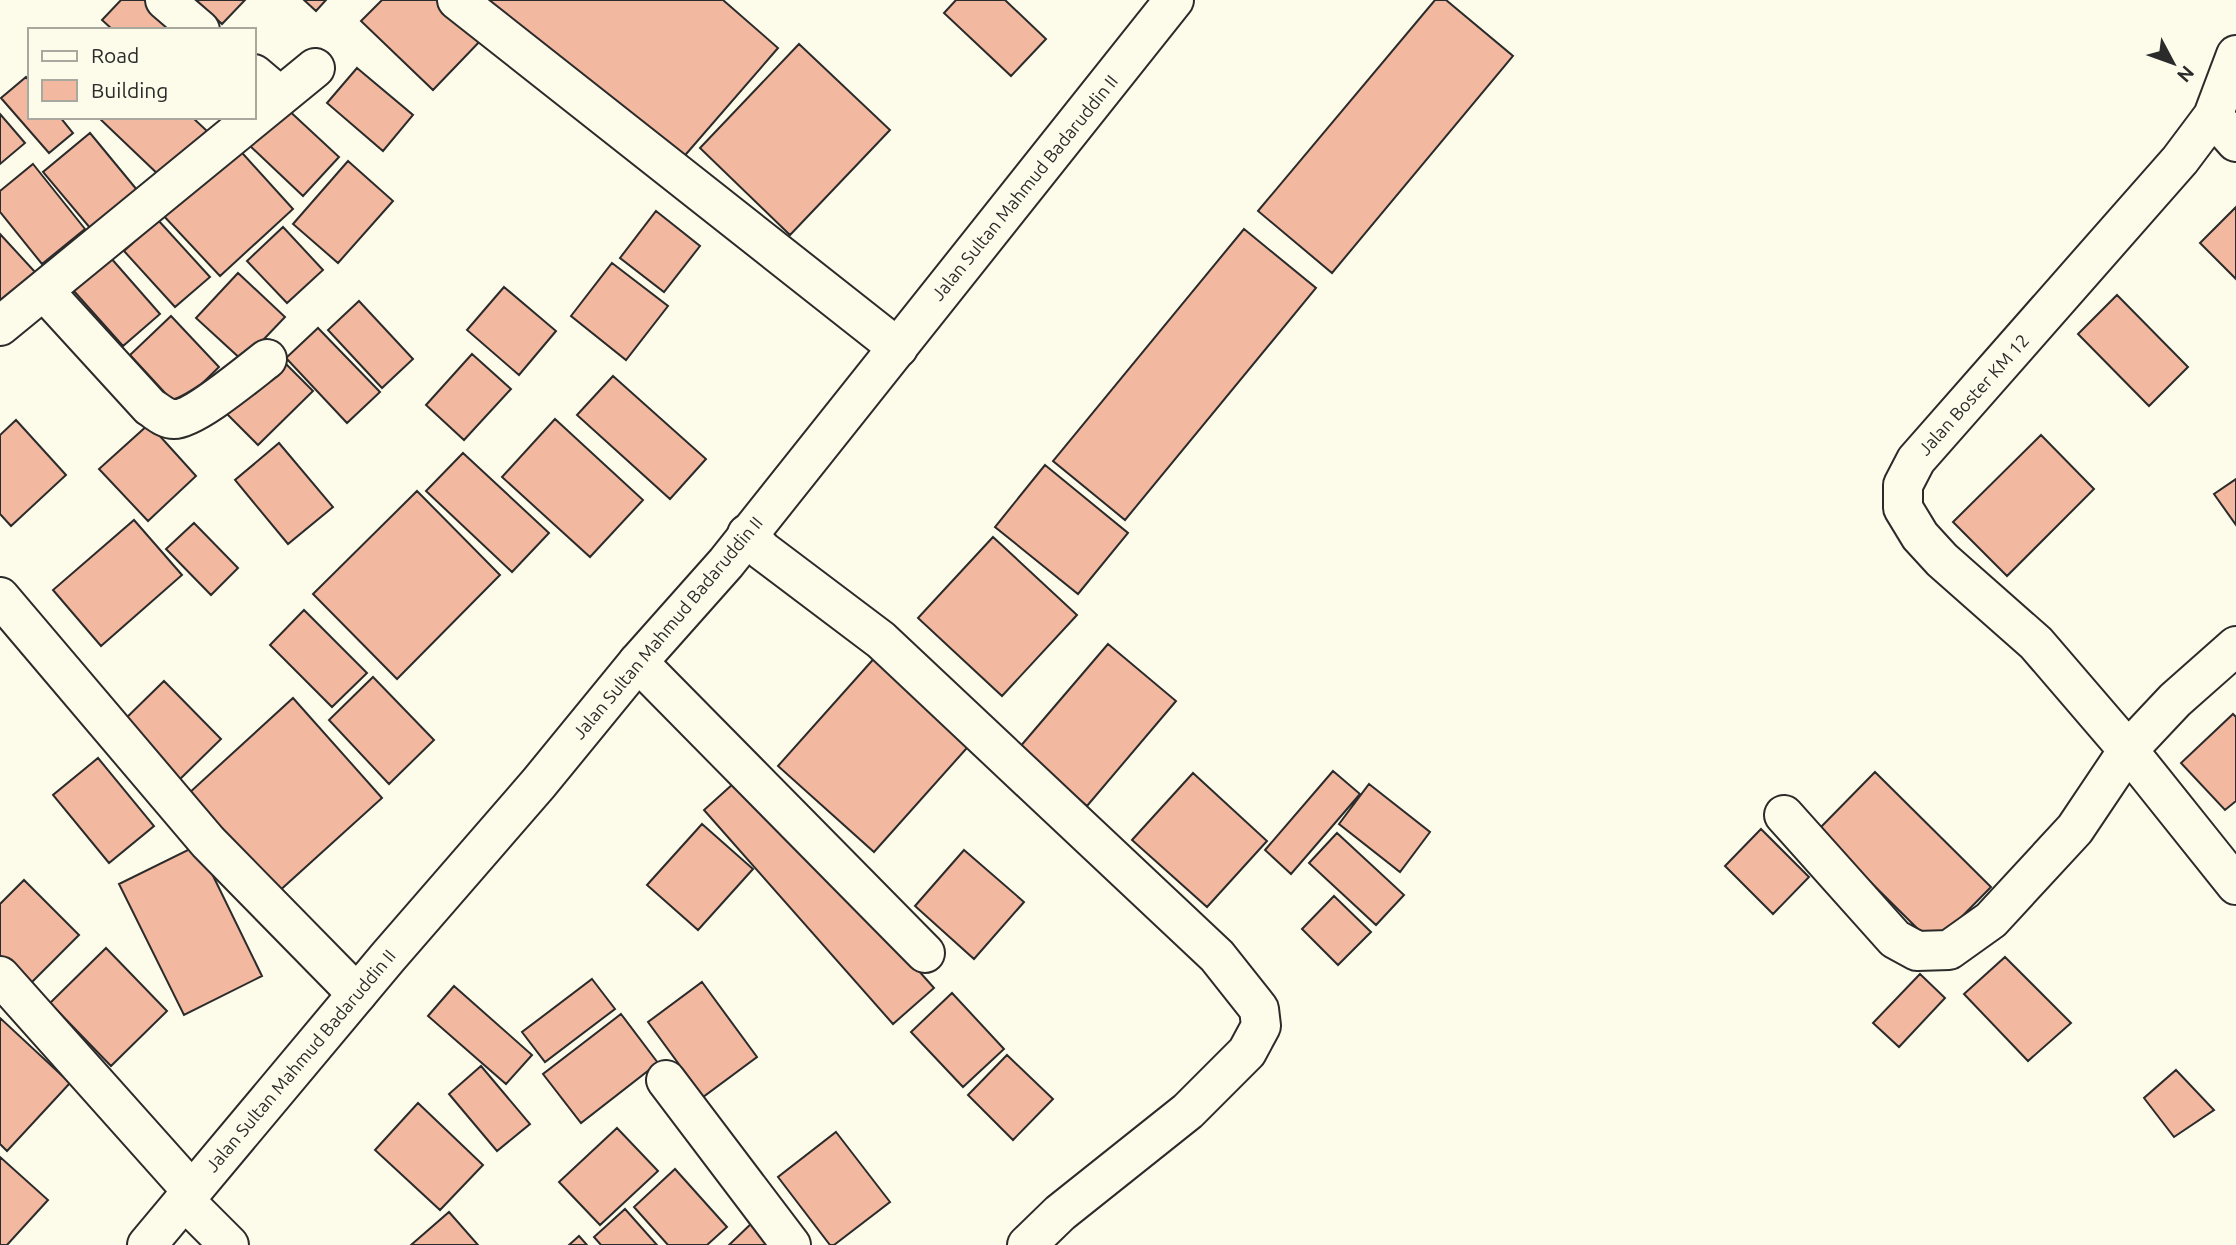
<svg xmlns="http://www.w3.org/2000/svg" width="2236" height="1245" viewBox="0 0 2236 1245" font-family="Ubuntu,sans-serif">
<style>
.building{fill:#f2b8a0;stroke:#2b2b2b;stroke-width:2}
.lines{fill:none;stroke-linecap:round;stroke-linejoin:round}
.minor-casing{stroke:#2b2b2b;stroke-width:42}
.highway-casing{stroke:#2b2b2b;stroke-width:42}
.minor{stroke:#fdfbea;stroke-width:38}
.highway{stroke:#fdfbea;stroke-width:38}
.labels{text-anchor:middle;stroke-width:5;stroke-linejoin:round;paint-order:stroke}
.street-label{font-size:18px;fill:#2b2b2b;stroke:#fdfbea}
</style>
<rect width="100%" height="100%" fill="#fdfbea"/>
<path class="building" d="M121 0H162L189 30H113L102 20Z
M196 0H245L222 24Z
M304 0H326L316 11Z
M382 0H443L483 38 433 90 361 21Z
M477 0H723L778 48 674 168Z
M956 0H1005L1046 39 1011 76 944 13Z
M1435 0H1446L1513 56 1332 273 1258 211Z
M799 44 890 130 790 235 700 148Z
M357 68 413 115 383 151 327 103Z
M26 77 30 82V117H60L73 133 49 153 1 98Z
M284 106 339 157 303 196 249 145Z
M0 114 25 143 0 164Z
M98 117H192L207 131 162 178Z
M90 133 142 196 96 235 43 172Z
M235 145 293 209 220 276 161 213Z
M348 161 393 201 338 263 293 224Z
M33 164 85 229 42 264 0 212V191Z
M2236 207V279L2200 243Z
M656 211 700 246 664 292 620 258Z
M158 220 210 277 175 307 124 251Z
M283 227 323 270 287 303 247 261Z
M1244 229 1316 288 1125 520 1053 461Z
M0 234 35 272 0 304Z
M110 257 160 314 123 346 73 290Z
M612 263 668 306 626 360 571 316Z
M238 273 285 317 243 361 196 318Z
M504 287 556 331 519 375 467 330Z
M2117 295 2188 367 2149 406 2078 334Z
M359 301 413 359 382 388 328 330Z
M171 316 219 367 178 407 130 355Z
M318 328 380 392 347 423 286 358Z
M472 354 511 389 464 440 426 405Z
M281 359 313 391 258 445 226 413Z
M613 376 706 459 670 499 577 415Z
M555 419 643 500 590 557 502 477Z
M16 420 66 475 11 526 0 514V435Z
M149 424 196 476 148 521 99 469Z
M2041 435 2094 489 2007 576 1953 522Z
M279 443 333 507 288 544 235 480Z
M463 453 549 533 512 572 426 491Z
M1045 465 1128 533 1078 594 995 527Z
M2236 479V525L2214 494Z
M417 491 500 575 397 679 313 594Z
M134 520 182 575 101 646 53 590Z
M194 523 238 568 211 595 166 549Z
M993 537 1077 615 1002 696 918 618Z
M304 610 367 673 332 707 270 645Z
M1108 644 1176 701 1087 806 1019 748Z
M878 654 974 740 874 852 778 766Z
M373 677 434 740 389 784 329 720Z
M164 681 221 739 176 783 119 725Z
M293 698 382 798 277 893 188 794Z
M2233 714 2236 717V801L2225 810 2181 763Z
M98 758 154 826 109 863 53 795Z
M1333 771 1360 794 1291 874 1265 850Z
M1875 772 1991 887 1934 945 1818 830Z
M1193 773 1267 841 1207 907 1132 840Z
M744 774 934 988 893 1024 704 810Z
M1369 784 1430 832 1400 872 1339 824Z
M702 824 753 869 698 930 647 885Z
M1761 829 1809 877 1773 914 1725 866Z
M1337 833 1404 895 1376 925 1309 863Z
M198 845 262 976 184 1015 119 884Z
M964 850 1024 902 974 959 915 906Z
M24 880 79 935 22 992 0 969V904Z
M1334 896 1371 932 1338 965 1302 929Z
M106 948 167 1011 111 1066 50 1003Z
M2005 957 2071 1023 2028 1061 1964 994Z
M1920 974 1945 998 1899 1047 1873 1023Z
M592 979 615 1009 545 1062 522 1032Z
M702 982 757 1057 703 1097 648 1022Z
M454 986 532 1055 506 1084 428 1016Z
M952 993 1004 1049 963 1087 911 1032Z
M621 1014 658 1063 581 1123 543 1074Z
M0 1018 70 1083 7 1151 0 1144Z
M1007 1055 1053 1099 1013 1140 968 1095Z
M481 1066 530 1124 497 1151 449 1094Z
M2176 1070 2214 1110 2174 1137 2144 1098Z
M418 1103 483 1165 440 1210 375 1150Z
M617 1128 658 1171 600 1225 559 1182Z
M836 1132 890 1202 834 1245H830L778 1177Z
M0 1157 48 1200 7 1245H0Z
M675 1169 727 1227 707 1245H668L634 1207Z
M625 1209 657 1245H601L594 1237Z
M449 1212 478 1245H411Z
M755 1220 779 1245H729Z
M579 1236 587 1245H569Z"/>
<g class="lines">
<g class="minor-casing">
<path id="minor" d="M165 0 200 30
M457 0 898 348
M2236 55 2213 116 2180 160 1916 460 1903 485V508L1920 536 1942 560 2036 643 2128 750 2236 885
M254 74 280 96
M2213 116 2236 142
M44 291 150 407C158 412 165 419 174 419 193 420 250 372 267 359
M0 326 315 68
M747 534 763 551 881 640 1217 956 1259 1009 1261 1026 1247 1052 1188 1111 1060 1213 1027 1245
M0 597 208 842 357 994
M638 662 925 953
M1784 815 1895 939 1917 951 1949 950 1991 920 2075 829 2128 750 2175 700 2236 646
M0 976 192 1191
M666 1080 791 1245
M184 1200 229 1245"/>
</g>
<g class="highway-casing">
<path id="highway" d="M147 1245 388 957 539 783 638 662 726 563 1174 0"/>
</g>
<use href="#minor" class="minor"/>
<use href="#highway" class="highway"/>
</g>
<g class="labels">
<g class="street-label">
<text transform="translate(1025 188) rotate(-51)" y="6">Jalan Sultan Mahmud Badaruddin II</text>
<text transform="translate(1974 395) rotate(-48)" y="6">Jalan Boster KM 12</text>
<text transform="translate(668 628) rotate(-50)" y="6">Jalan Sultan Mahmud Badaruddin II</text>
<text transform="translate(301 1061) rotate(-50)" y="6">Jalan Sultan Mahmud Badaruddin II</text>
</g>
</g>
<rect x="28" y="28" width="228" height="91" fill="#fdfbea" stroke="#a9a89e" stroke-width="2"/>
<rect x="42" y="51" width="35" height="10" fill="#fdfbea" stroke="#a9a89e" stroke-width="2"/>
<text x="91" y="63" font-size="21" fill="#2b2b2b">Road</text>
<rect x="42" y="80" width="35" height="21" fill="#f2b8a0" stroke="#a9a89e" stroke-width="2"/>
<text x="91" y="98" font-size="21" fill="#2b2b2b">Building</text>
<g transform="translate(2173 63) rotate(131)" stroke="#fdfbea" stroke-width="5" paint-order="stroke">
<path d="M0-5L12 26L0 18L-12 26Z" fill="#2b2b2b"/>
<text y="-10" font-size="19" font-weight="bold" text-anchor="middle" fill="#2b2b2b">N</text>
</g>
</svg>
